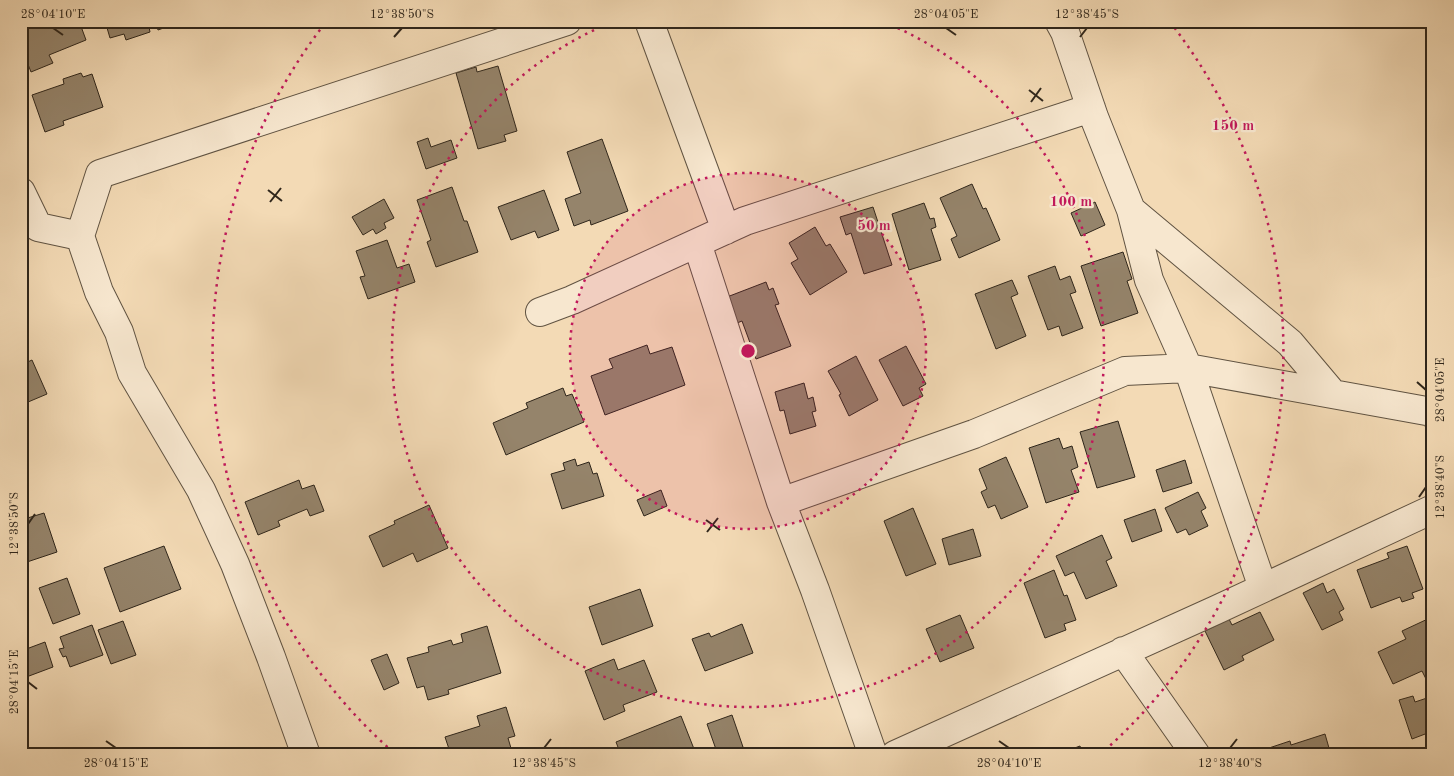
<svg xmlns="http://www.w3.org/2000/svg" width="1454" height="776" viewBox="0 0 1454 776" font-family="'Old Standard TT',serif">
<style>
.building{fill:#95846b;stroke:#2f261b}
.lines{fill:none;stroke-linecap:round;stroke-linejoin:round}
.minor-casing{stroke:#605342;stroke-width:30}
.minor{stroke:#f7e7cf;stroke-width:28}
.ticks{fill:none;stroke:#2f261b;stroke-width:2}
.ring{fill:none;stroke:#c2185b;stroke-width:2.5;stroke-dasharray:2.5 5}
.centre{fill:#c2185b;stroke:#f7e7cf;stroke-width:2.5}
.ring-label{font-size:15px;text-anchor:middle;font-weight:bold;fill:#c2185b;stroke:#f7e7cf;stroke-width:4.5;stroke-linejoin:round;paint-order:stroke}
.neatline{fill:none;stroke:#2f261b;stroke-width:2}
.ticks-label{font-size:12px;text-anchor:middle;fill:#2f261b}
</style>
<rect width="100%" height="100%" fill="#f3dab5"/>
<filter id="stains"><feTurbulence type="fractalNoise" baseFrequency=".004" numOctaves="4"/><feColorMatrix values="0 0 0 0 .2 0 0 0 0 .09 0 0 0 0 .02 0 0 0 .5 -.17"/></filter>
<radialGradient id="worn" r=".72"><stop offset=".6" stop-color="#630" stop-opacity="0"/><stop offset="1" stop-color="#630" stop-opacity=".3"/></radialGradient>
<path class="building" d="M21 21H79L86 40 49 55 53 63 31 72 24 54 21 55Z
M105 21H180V22L158 30 156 24 149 27 150 32 126 40 124 34 110 38Z
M498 66 517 131 504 135 506 141 478 149 456 73 476 67 477 72Z
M81 73 83 77 92 74 103 107 63 121 64 125 45 132 32 95 64 84 63 79Z
M428 138 431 147 451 140 457 158 426 169 417 142Z
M602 139 628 211 591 225 590 220 574 226 565 199 581 193 567 152Z
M972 184 983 209 986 208 1000 240 959 258 951 239 957 236 940 198Z
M452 187 464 221H467L478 252 436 267 427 242 431 240 417 200Z
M544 190 559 230 538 238 535 231 511 240 498 207Z
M384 199 394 218 384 223 386 228 376 234 373 229 363 235 352 217Z
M1095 202 1105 225 1081 236 1071 213Z
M924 203 930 219 934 218 936 227 931 229 941 260 909 270 892 214Z
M873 207 892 265 864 274 851 233 846 235 840 217Z
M815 227 826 246 830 244 847 272 810 295 791 263 798 259 789 243Z
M387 240 397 268 409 264 415 282 368 299 360 277 365 276 356 251Z
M1123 252 1132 279 1127 281 1138 313 1101 326 1081 266Z
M1055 266 1060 280 1070 276 1076 292 1070 294 1083 328 1062 336 1059 326 1048 330 1028 276Z
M1012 280 1018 294 1011 297 1026 336 996 349 975 294Z
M766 282 769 290 773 288 779 304 775 305 791 346 756 359 742 321 737 323 727 297Z
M647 345 650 354 672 347 685 385 605 415 591 376 613 368 609 359Z
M906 346 926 384 919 388 923 396 903 406 879 360Z
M856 356 878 400 849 416 839 395 841 394 828 371Z
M32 360 47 394 21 405V365Z
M804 383 808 399 813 397 816 411 812 412 816 426 790 434 784 410 780 411 775 392Z
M563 388 566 396 572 394 584 422 506 455 493 423 528 408 526 403Z
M1118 421 1135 477 1097 488 1080 432Z
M1059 438 1063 449 1072 446 1078 467 1071 470 1079 492 1046 503 1029 448Z
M1006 457 1028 507 1001 519 995 505 988 508 981 492 987 489 979 469Z
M575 459 577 466 589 462 593 474 597 473 604 496 562 509 551 474 565 470 563 463Z
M1185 460 1192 483 1163 492 1156 470Z
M299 480 302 489 314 485 324 511 310 516 307 509 278 521 280 526 258 535 245 502Z
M661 490 667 506 644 516 637 500Z
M1198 492 1206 508 1201 511 1208 526 1189 535 1186 529 1177 533 1165 508Z
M429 505 448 548 417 562 413 553 383 567 369 536 395 524 394 521Z
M913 508 936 564 906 576 884 521Z
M1155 509 1162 531 1132 542 1124 520Z
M44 513 57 552 21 564V520Z
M973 529 981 556 949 565 942 539Z
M1102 535 1112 558 1106 561 1117 586 1086 599 1074 572 1065 576 1056 556Z
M164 546 181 589 120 612 104 568Z
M1407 546 1423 589 1412 593 1414 598 1402 602 1400 597 1371 608 1357 570 1389 558 1387 553Z
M1054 570 1064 596 1067 595 1076 620 1064 624 1066 630 1045 638 1024 583Z
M67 578 80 614 53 624 39 588Z
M1323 583 1327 593 1334 589 1344 609 1339 612 1343 620 1322 630 1303 593Z
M640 589 653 626 602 645 589 607Z
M1260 612 1274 640 1242 656 1244 660 1224 670 1205 631 1229 619 1232 625Z
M960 615 974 648 940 662 926 629Z
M1432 617 1433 620V676L1426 679 1422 671 1393 684 1378 652 1406 639 1402 631Z
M123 621 136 655 111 664 98 630Z
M742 624 753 653 705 671 692 639 709 633 711 637Z
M92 625 103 655 70 667 66 656 63 657 59 649 64 648 60 637Z
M487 626 501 673 448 690 449 694 428 700 424 686 417 688 407 658 429 652 428 647 451 640 453 645 463 642 461 634Z
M45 642 53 667 21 679V651Z
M387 654 399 683 384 690 371 660Z
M614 659 618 670 644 660 657 692 623 705 625 711 604 720 585 671Z
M1413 696 1415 702 1433 696V731L1412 739 1399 700Z
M506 707 515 736 508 738 513 755H451L445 737 480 726 477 716Z
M732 715 743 747 718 755 707 724Z
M681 716 696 754 621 755 616 742Z
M1325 734 1331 755H1271L1269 748 1290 741 1291 745Z
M1080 746 1083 755H1056Z"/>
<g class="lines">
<g class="minor-casing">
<path id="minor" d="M649 21 726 230
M1059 21 1065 32 1094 117 1131 210 1149 280 1188 368 1263 588
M21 192 38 227 80 236
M1131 210 1290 343 1333 394
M697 243 781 502 815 590 873 755
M540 312 572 300 745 221 1091 108
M781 502 974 434 1125 371 1188 368 1432 412 1433 414
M1123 651 1196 755
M306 755 271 657 235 564 201 490 132 373 119 332 99 292 80 236 100 174 567 21
M895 755 1216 610 1433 509"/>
</g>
<use href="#minor" class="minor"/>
</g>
<path class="ticks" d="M53 28 63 35M946 28 956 35M394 37 402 28M1080 37 1087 28M1029 90 1043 101M1031 102 1041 88M268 190 282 201M270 202 281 188M1417 382 1426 390M1419 497 1426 487M706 520 720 530M28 524 35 514M707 532 718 518M28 682 37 689M106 741 116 748M999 741 1009 748M544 748 551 739M1230 748 1237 739"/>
<circle cx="748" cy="351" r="178" fill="#c2185b" fill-opacity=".12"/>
<g class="ring">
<circle cx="748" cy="351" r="178"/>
<path d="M884 22A356 356 0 1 1 612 22"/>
<path d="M393 752A535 535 0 0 1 326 22M1170 22A535 535 0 0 1 1103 752"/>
</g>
<circle cx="748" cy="351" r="8" class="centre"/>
<g class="ring-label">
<text x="1233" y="130">150 m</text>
<text x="1071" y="206">100 m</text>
<text x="874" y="230">50 m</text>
</g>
<rect width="1454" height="776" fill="none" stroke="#f3dab5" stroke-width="55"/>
<rect x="28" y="28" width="1398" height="720" class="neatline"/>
<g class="ticks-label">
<text x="53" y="18">28°04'10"E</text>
<text x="402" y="18">12°38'50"S</text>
<text x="946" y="18">28°04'05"E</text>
<text x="1087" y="18">12°38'45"S</text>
<text transform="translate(1440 390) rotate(-90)" y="4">28°04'05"E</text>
<text transform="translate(1440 487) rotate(-90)" y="4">12°38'40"S</text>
<text transform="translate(14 524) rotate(-90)" y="4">12°38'50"S</text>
<text transform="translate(14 682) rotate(-90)" y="4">28°04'15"E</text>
<text x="116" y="767">28°04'15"E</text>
<text x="544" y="767">12°38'45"S</text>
<text x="1009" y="767">28°04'10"E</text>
<text x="1230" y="767">12°38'40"S</text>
</g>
<rect width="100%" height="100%" filter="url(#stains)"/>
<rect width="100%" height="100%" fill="url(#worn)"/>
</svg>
